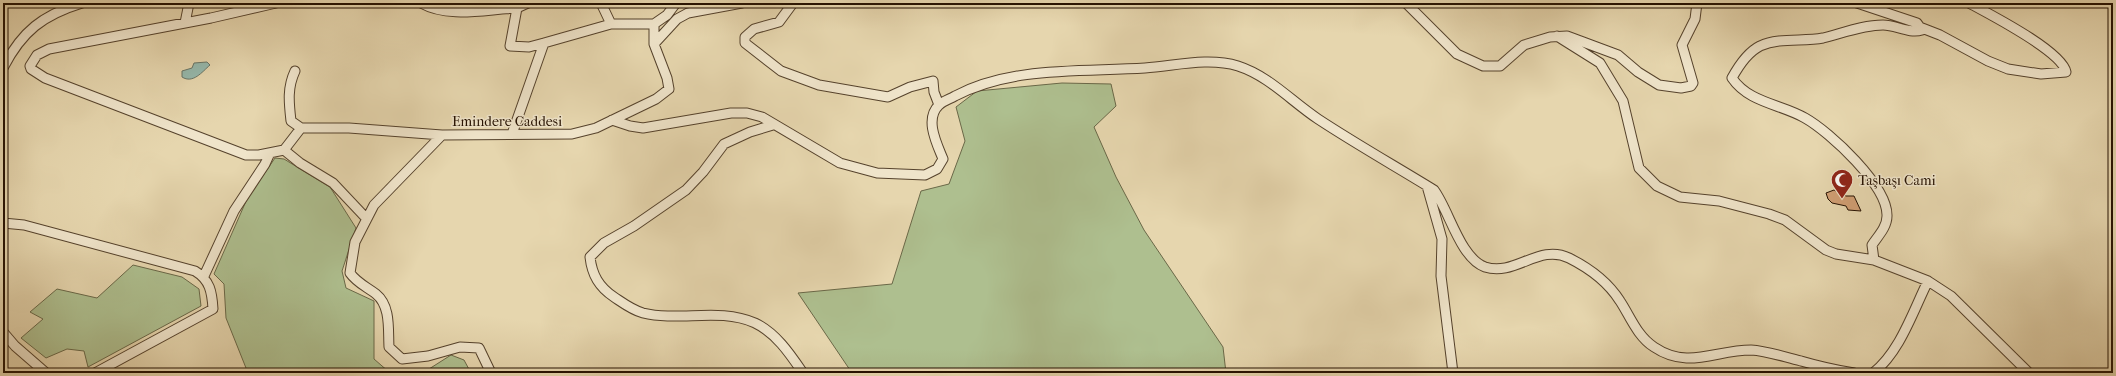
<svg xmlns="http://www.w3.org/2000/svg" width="2116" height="376" viewBox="0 0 2116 376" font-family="'IM FELL French Canon',serif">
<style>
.green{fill:#aebf8f;stroke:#6a6848}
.water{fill:#96b9ad;stroke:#697668}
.building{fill:#d09e73;stroke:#251101}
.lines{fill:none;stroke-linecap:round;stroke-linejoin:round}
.minor-casing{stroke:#55422c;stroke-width:11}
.tertiary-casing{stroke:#55422c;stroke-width:2}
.minor{stroke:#efe4ca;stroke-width:9}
.tertiary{fill:#efe4ca;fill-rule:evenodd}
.labels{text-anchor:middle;stroke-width:3;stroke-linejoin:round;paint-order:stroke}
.street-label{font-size:14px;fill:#251101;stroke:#efe4ca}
.poi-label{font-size:14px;fill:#251101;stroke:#efe4ca;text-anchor:start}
</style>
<rect width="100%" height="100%" fill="#e6d6ae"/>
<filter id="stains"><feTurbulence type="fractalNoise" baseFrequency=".005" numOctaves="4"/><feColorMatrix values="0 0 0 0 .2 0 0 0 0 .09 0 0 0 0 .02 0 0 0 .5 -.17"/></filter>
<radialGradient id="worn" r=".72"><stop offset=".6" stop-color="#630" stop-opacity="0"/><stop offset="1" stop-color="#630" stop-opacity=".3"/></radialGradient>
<path class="green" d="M1062 83 1111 84 1116 106 1094 127 1116 177 1144 230 1223 347 1226 373H852L798 293 892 284 921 191 949 184 965 141 956 107 977 91Z
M275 158 284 159 330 187 356 228 342 271 346 288 374 301V359L389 372 429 369 451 355 464 360 471 373H248L226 318 224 284 214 274 247 199Z
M133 265 182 277 199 289 201 306 88 367 84 351 67 349 46 358 21 338 43 319 30 312 57 289 97 298Z"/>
<path class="water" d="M207 62 210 65C202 72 193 84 182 77V71L192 68 194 63Z"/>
<path class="building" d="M1834 190 1846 196H1854L1861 211 1848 210 1846 206 1832 203 1828 199 1826 193Z"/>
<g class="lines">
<g class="minor-casing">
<path id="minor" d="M276 3 211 18 49 49 37 55 30 66 31 69 45 78 246 155H259L284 150
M421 3C450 19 486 9 517 8
M793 3 779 22 754 29 745 37V43L781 71 819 85 888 97 910 87 933 81 934 92 939 105
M1406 3 1457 54 1483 66H1500L1524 45 1550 37 1567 36 1618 55 1638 72 1659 85 1681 88 1691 86 1693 83 1682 45 1695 19 1697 3
M1857 3 1917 23 1922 30C1909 34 1896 25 1883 25 1863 25 1843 33 1823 38 1803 42 1780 37 1760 46 1748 52 1738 67 1732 78 1749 103 1781 104 1805 118 1830 132 1888 186 1887 216 1887 227 1878 236 1872 245L1874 260
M185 23 189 3
M654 24 667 15 676 3
M1922 28 1940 35 1988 61 2008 69 2041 74 2066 72C2062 51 1989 14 1969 3
M1557 36 1600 63 1623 101 1639 168 1657 186 1680 197 1719 201 1769 214 1785 220 1826 250 1836 254 1874 260 1928 281 1951 296 2029 373
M544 43 611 24
M654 44 677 19 688 13 742 3
M3 68C22 31 43 15 82 3
M295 71C287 88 289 103 291 121L301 128H349L442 135
M612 120 630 126 643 128 731 113H747L762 117 840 163 877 173 925 175 937 169 943 159C937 144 924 119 939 105 943 101 950 99 955 96 1012 66 1082 72 1145 68 1175 66 1208 57 1238 66 1269 76 1291 101 1318 119 1356 144 1395 166 1434 190 1449 210 1460 258 1485 267 1515 277 1539 243 1569 258 1589 268 1608 282 1620 301 1630 316 1637 336 1654 347 1688 370 1715 350 1751 350 1768 351 1784 357 1801 361 1818 366 1836 370 1854 373
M773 125 750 132 724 144 703 172 686 190 634 226 604 243 590 257C592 275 599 287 614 297 623 303 632 310 643 313 680 322 719 307 755 323 776 333 790 354 803 373
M301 128 284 150 300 163 333 183 366 218
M512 134 544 43 529 47 510 46 517 8 528 3
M1427 186 1442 239 1441 276 1453 373
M3 223 24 225 195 271C210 280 212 292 213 309L95 373
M204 276 234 211 265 164 270 153
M3 332 15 346 46 373
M491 373 479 348 460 347 428 356 402 359 389 347C388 330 391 306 376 294 367 287 357 283 350 273L355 242 374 205 442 135 572 134 596 128 656 99 669 89 667 78 654 44V24H611L601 3
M1873 373C1900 352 1913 311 1928 281"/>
</g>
<g class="tertiary-casing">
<path id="tertiary" d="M3 3H14L3 9Z"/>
</g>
<use href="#minor" class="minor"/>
<use href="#tertiary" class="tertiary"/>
</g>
<defs>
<g id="mosque-pin" transform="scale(1.15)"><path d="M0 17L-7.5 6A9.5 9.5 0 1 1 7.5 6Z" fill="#8f2418" stroke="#efe4ca"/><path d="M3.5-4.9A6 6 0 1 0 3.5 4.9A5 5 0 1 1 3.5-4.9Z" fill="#fff"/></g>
</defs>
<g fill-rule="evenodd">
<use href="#mosque-pin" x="1842" y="180"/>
</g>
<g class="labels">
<g class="street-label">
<text x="507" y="126">Emindere Caddesi</text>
</g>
<g class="poi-label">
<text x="1858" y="185">Taşbaşı Cami</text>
</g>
</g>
<rect width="2116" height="376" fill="none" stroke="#e6d6ae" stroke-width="16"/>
<rect x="4" y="4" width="2108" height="368" fill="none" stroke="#251101" stroke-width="2"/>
<rect x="8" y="8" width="2100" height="360" fill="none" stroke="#251101"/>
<rect width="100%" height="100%" filter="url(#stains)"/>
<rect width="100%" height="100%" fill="url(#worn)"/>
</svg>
